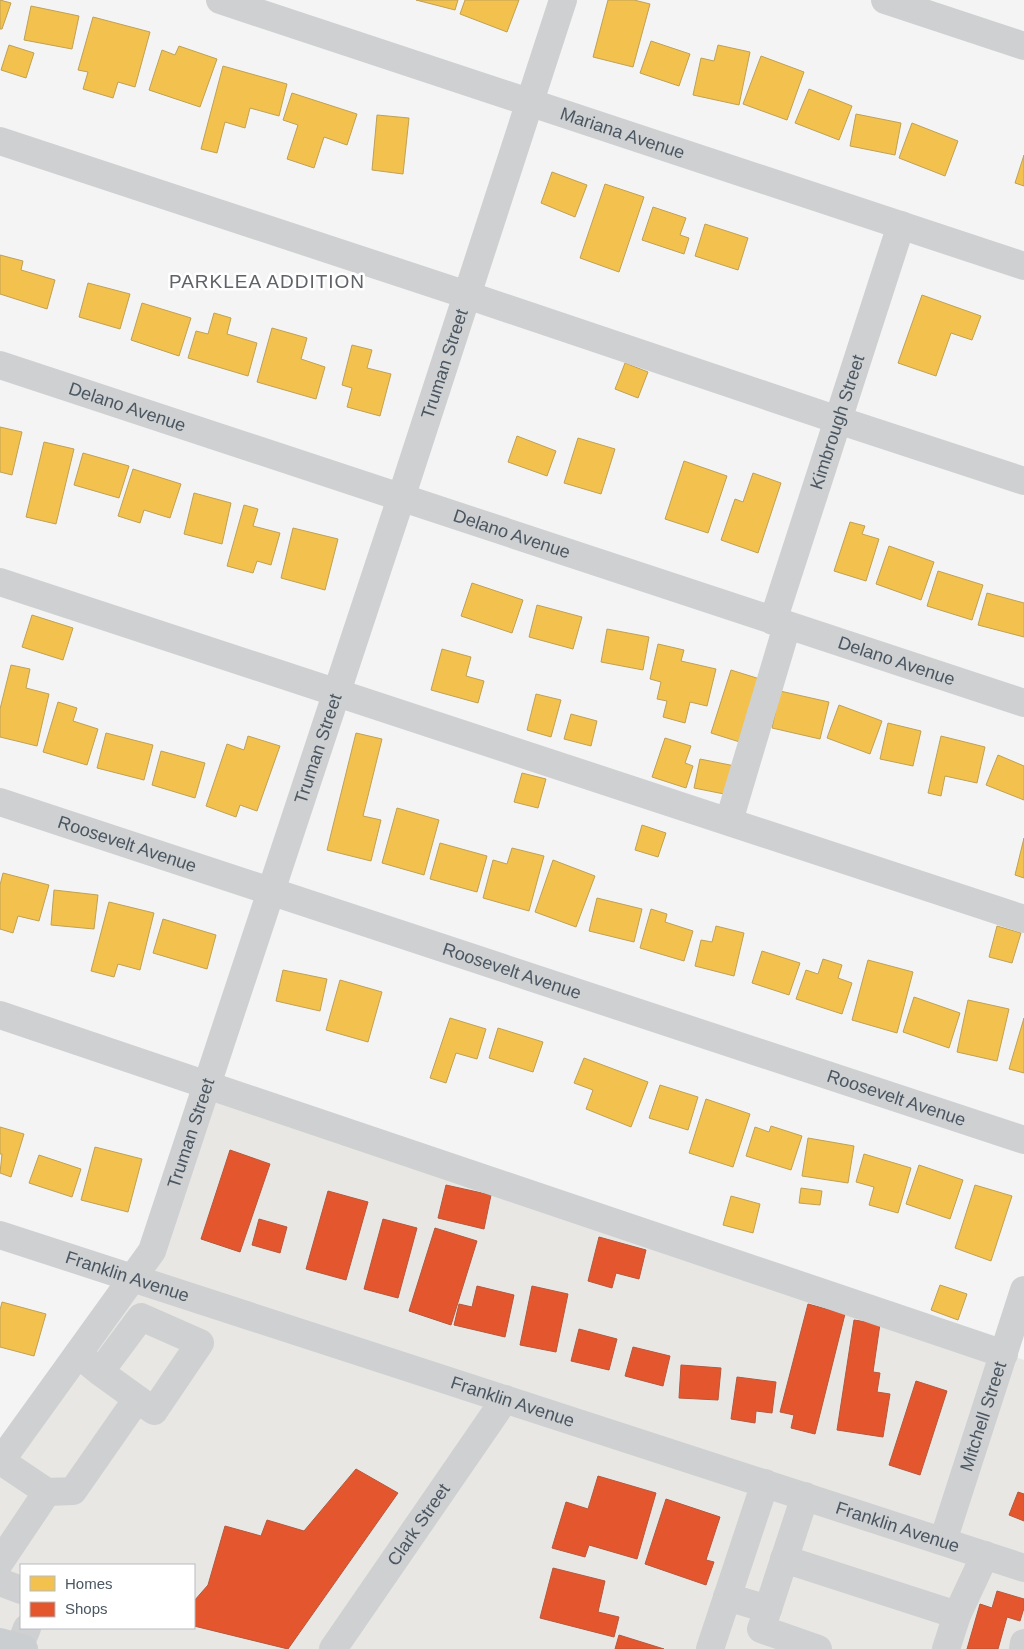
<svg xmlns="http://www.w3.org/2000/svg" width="1024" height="1649" viewBox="0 0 1024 1649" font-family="Arial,sans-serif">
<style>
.commercial{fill:#e8e7e3;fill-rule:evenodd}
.homes{fill:#f2c14e;stroke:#c0a154}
.shops{fill:#e4572e;stroke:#b6573d}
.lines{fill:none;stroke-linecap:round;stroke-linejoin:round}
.minor{stroke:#ced0d2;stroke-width:28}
.major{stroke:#caced1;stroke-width:28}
.labels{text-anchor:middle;stroke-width:5;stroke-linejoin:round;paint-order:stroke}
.street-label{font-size:18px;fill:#4a5661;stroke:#fff}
.neighbourhood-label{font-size:19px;letter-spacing:1px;fill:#5f6368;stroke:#fff}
</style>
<rect width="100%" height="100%" fill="#f4f4f4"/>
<path class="commercial" d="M204 1089 1024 1360V1649H0V1440L139 1286ZM21 1565H194V1628H21Z"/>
<path class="homes" d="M0 0 11 3 2 29H0Z
M416 0H458L455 10Z
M465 0H519L507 32 460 14Z
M608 0H634L650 4 633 67 593 57Z
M31 6 79 16 72 49 24 40Z
M93 17 150 32 135 87 118 82 113 98 83 89 88 72 78 70Z
M651 41 690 54 679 86 640 73Z
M9 45 34 53 26 78 1 70Z
M718 45 750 52 739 105 693 95 701 58 714 61Z
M179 46 217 59 200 107 149 90 162 50 175 55Z
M761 56 804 72 787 120 743 104Z
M223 66 287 84 279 116 250 108 245 128 225 122 217 153 201 149Z
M809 89 852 106 839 140 795 123Z
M292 93 357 114 347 145 324 137 314 168 287 159 298 125 283 120Z
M856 114 901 123 895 155 850 146Z
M377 115 409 118 403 174 372 170Z
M912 123 958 141 945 176 899 158Z
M1024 155V186L1015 183Z
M552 172 587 185 575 217 541 203Z
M605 184 644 197 619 272 580 258Z
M653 207 686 218 680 235 689 238 684 254 642 240Z
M705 224 748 238 738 270 695 256Z
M0 255 23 261 21 270 55 280 47 309 0 294Z
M88 283 130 294 120 329 79 317Z
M922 295 981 316 972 340 951 333 936 376 898 363Z
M142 303 191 318 179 356 131 340Z
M214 313 231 318 227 334 257 343 248 376 188 358 196 331 208 334Z
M272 328 307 338 301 359 325 367 316 399 257 382Z
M352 345 372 350 367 368 391 374 380 416 347 407 352 388 342 385Z
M625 363 648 372 638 398 615 389Z
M0 427 22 432 12 475 0 472Z
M517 436 556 451 547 476 508 462Z
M578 438 615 449 601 494 564 483Z
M44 442 74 449 56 524 26 517Z
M83 453 129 466 119 498 74 485Z
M684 461 727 476 708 533 665 519Z
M133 469 181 484 170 518 144 510 140 523 118 516Z
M753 473 781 483 758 553 721 540 735 499 743 502Z
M194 493 231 503 222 544 184 534Z
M244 505 258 509 253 526 280 533 271 565 257 561 253 573 227 566Z
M850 522 865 526 862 534 879 539 866 581 834 571Z
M293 528 338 539 325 590 281 578Z
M889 546 934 562 921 600 876 584Z
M938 571 983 585 972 620 927 606Z
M472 583 523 600 512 633 461 616Z
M987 593 1024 603V637L978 625Z
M537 605 582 617 573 649 529 637Z
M32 615 73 628 63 660 22 647Z
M607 629 649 637 643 670 601 662Z
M658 644 684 650 681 661 716 669 707 706 690 702 685 723 663 717 667 701 657 699 661 682 650 679Z
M442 649 471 657 466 676 484 681 478 703 431 690Z
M11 665 30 669 26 688 49 694 37 746 0 737V709Z
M731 670 763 680 743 743 711 733Z
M780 691 829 702 820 739 772 728Z
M536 694 561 700 551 737 527 730Z
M58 702 77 708 73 721 98 729 87 765 43 752Z
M839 705 882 721 870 754 827 738Z
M571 714 597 721 591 746 564 739Z
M888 723 921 731 913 766 880 759Z
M106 733 153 745 144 780 97 768Z
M356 733 382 739 363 816 381 820 371 861 327 850Z
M248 736 280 746 257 811 240 805 236 817 206 806 227 744 244 750Z
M941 736 985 747 977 783 945 776 941 796 928 793Z
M665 738 691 746 685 763 693 766 686 788 652 777Z
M161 751 205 763 195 798 152 785Z
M998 755 1024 766V800L986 785Z
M700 759 735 766 729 795 694 788Z
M522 773 546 779 538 808 514 802Z
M397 808 439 820 424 875 382 863Z
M642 825 666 833 658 857 635 850Z
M1024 838V878L1015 875Z
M440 843 487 856 477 892 430 879Z
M512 848 544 856 529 911 483 898 493 860 507 864Z
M553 860 595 876 576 927 535 912Z
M3 873 49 885 39 921 18 916 13 933 0 929V885Z
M54 890 98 895 94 929 51 925Z
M597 898 642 909 634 942 589 931Z
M109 902 154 913 140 970 118 964 114 977 91 971Z
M651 909 667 914 665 922 693 931 684 961 640 948Z
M163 919 216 935 207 969 153 953Z
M716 926 744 933 734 976 695 966 701 940 712 942Z
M997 926 1021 933 1012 963 989 957Z
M762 951 800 963 789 995 752 983Z
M823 959 842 965 838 978 852 983 842 1014 796 999 806 970 818 974Z
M868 960 913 972 897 1033 852 1020Z
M283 970 327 979 320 1011 276 1001Z
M340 980 382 992 368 1042 326 1030Z
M914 997 960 1013 949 1048 903 1032Z
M968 1000 1009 1009 997 1061 957 1052Z
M450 1018 486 1029 477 1059 456 1053 446 1083 430 1078Z
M1024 1018V1073L1009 1069Z
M498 1028 543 1042 533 1072 489 1058Z
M584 1058 648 1082 631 1127 586 1109 593 1090 574 1083Z
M660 1085 698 1097 688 1130 649 1118Z
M706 1099 750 1114 733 1167 689 1153Z
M771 1126 802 1136 791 1170 746 1156 755 1127 769 1132Z
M0 1127 24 1134 11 1177 0 1173 2 1154H0Z
M808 1138 854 1146 848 1183 802 1176Z
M95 1147 142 1159 128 1212 81 1200Z
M864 1154 911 1168 898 1213 869 1205 874 1187 856 1182Z
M39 1155 81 1169 72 1197 29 1183Z
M919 1165 963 1180 950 1219 906 1204Z
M975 1185 1012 1196 991 1261 955 1248Z
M801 1188 822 1191 820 1205 799 1203Z
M731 1196 760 1204 753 1233 723 1225Z
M940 1285 967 1294 958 1320 931 1310Z
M2 1302 46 1314 34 1356 0 1347V1310Z"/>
<path class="shops" d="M230 1150 270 1164 240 1252 201 1239Z
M446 1185 491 1195 484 1229 438 1218Z
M328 1191 368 1202 346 1280 306 1269Z
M259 1219 287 1227 280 1253 252 1245Z
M383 1219 417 1228 398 1298 364 1289Z
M435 1228 477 1241 451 1325 409 1311Z
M599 1237 646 1250 639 1279 616 1273 612 1288 588 1281Z
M477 1286 514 1295 505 1337 454 1325 459 1304 472 1307Z
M532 1286 568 1294 556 1352 520 1345Z
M808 1304 845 1314 815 1434 791 1428 794 1415 780 1412Z
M854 1320 880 1324 873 1372 880 1373 877 1392 890 1394 883 1437 837 1430Z
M579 1329 617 1339 609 1370 571 1361Z
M633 1347 670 1356 663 1386 625 1376Z
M681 1365 721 1368 718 1400 679 1398Z
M737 1377 776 1382 772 1413 756 1411 755 1423 731 1419Z
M916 1381 947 1391 920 1475 889 1465Z
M356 1469 398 1493 288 1649 194 1626V1601L208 1585 225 1526 261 1536 267 1520 304 1531Z
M598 1476 656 1493 637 1559 589 1545 585 1557 552 1548 566 1502 588 1509Z
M1018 1492 1024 1494V1521L1009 1515Z
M666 1499 720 1517 706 1560 714 1562 706 1585 645 1564Z
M553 1568 605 1581 598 1612 619 1617 614 1637 540 1618Z
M997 1591 1024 1599V1608L1020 1621 1007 1617 998 1649H967L980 1604 992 1608Z
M619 1635 664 1649H615Z"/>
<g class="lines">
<g class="minor">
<path id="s1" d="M220 0 1024 266"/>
<path d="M885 0 1024 46"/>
<path d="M0 141 467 295 838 420 1024 481"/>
<path id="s2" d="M0 365 1024 703"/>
<path d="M0 582 1024 919"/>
<path id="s3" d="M773 621 901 225"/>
<path id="s4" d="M0 802 1024 1140"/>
<path d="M729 821 787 626"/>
<path d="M0 1015 1004 1354"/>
<path id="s5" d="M0 1235 1024 1568"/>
<path d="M78 1354 100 1372 154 1411 200 1343 141 1317 100 1372"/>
<path id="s6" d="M0 1462 152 1251 401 498 563 0"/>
<path d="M47 1492 73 1491 137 1399"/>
<path id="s7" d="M943 1541 1024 1290"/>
<path d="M784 1559 957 1615"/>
<path d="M0 1562 47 1492 1 1461"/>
<path d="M0 1582 21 1590"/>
<path d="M727 1597 768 1609 805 1496"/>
<path d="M768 1609 761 1629 818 1649"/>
<path d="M19 1648 27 1628"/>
<path id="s8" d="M333 1649 505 1399"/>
<path d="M710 1649 765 1483"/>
<path d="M946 1649 957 1615 985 1555"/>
<path d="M1023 1649 1024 1643"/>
</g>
<path class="major" d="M0 1642 24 1649"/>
</g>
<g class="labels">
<g class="street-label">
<text dy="6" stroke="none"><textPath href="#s1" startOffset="424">Mariana Avenue</textPath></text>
<text dy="6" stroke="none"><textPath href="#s6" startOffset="1194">Truman Street</textPath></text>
<text dy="6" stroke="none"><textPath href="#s2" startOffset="134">Delano Avenue</textPath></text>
<text dy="6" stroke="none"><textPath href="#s3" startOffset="209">Kimbrough Street</textPath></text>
<text dy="6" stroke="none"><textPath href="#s2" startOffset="539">Delano Avenue</textPath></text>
<text dy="6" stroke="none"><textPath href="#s2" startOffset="944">Delano Avenue</textPath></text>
<text dy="6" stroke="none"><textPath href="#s6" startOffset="789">Truman Street</textPath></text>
<text dy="6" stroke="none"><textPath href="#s4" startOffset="134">Roosevelt Avenue</textPath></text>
<text dy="6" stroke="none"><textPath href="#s4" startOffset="539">Roosevelt Avenue</textPath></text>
<text dy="6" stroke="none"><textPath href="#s4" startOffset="944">Roosevelt Avenue</textPath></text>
<text dy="6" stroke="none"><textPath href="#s6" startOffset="384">Truman Street</textPath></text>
<text dy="6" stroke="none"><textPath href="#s5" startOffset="134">Franklin Avenue</textPath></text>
<text dy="6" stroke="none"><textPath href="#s5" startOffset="539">Franklin Avenue</textPath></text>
<text dy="6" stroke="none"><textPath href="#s7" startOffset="131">Mitchell Street</textPath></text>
<text dy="6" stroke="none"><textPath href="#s8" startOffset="151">Clark Street</textPath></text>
<text dy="6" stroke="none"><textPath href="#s5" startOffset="944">Franklin Avenue</textPath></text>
</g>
<g class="neighbourhood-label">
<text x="267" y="288">PARKLEA ADDITION</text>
</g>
</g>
<rect x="20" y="1564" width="175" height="65" fill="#ffffff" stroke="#b7bbc0"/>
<rect x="30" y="1576" width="25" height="15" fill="#f2c14e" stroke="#b7bbc0"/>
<text x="65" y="1589" font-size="15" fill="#4a5661">Homes</text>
<rect x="30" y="1602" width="25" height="15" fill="#e4572e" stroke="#b7bbc0"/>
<text x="65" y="1614" font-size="15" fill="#4a5661">Shops</text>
</svg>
